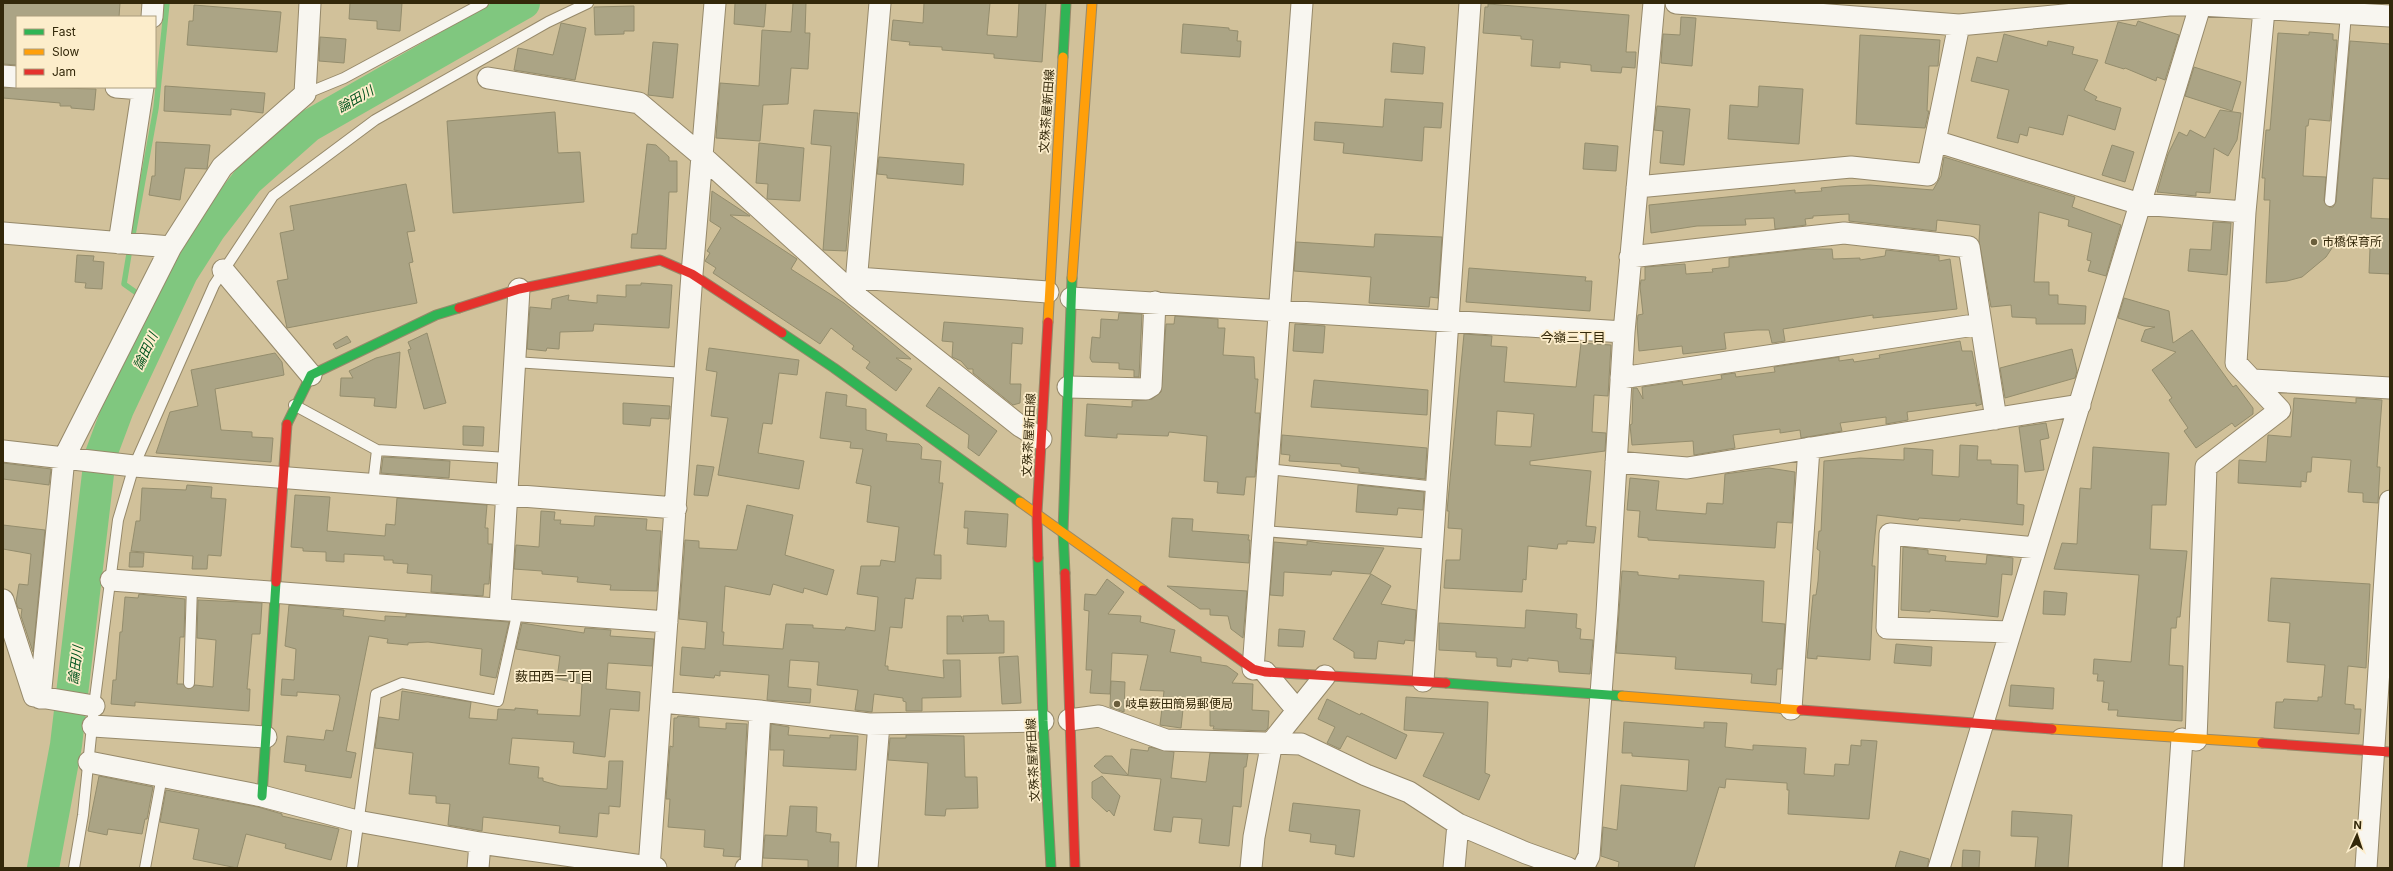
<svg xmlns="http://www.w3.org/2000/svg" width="2393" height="871" viewBox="0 0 2393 871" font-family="Inter,'Noto Sans JP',sans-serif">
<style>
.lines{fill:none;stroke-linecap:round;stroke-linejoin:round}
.stream{stroke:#80c77f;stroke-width:5.5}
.river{stroke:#80c77f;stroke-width:32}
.building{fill:#aba485;stroke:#948d6d;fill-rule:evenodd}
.lane-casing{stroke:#96896a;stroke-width:12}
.street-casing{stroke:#96896a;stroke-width:23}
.fast-casing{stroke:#96896a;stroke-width:11}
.slow-casing{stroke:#96896a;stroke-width:11}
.jam-casing{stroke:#96896a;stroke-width:11}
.lane{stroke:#f8f6f0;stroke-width:10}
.street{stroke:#f8f6f0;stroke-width:21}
.fast{stroke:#30b455;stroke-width:9}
.slow{stroke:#ff9f0a;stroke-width:9}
.jam{stroke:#e5322d;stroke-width:9}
.poi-dot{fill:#6a5e3c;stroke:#fcedcb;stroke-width:1.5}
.labels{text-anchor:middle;stroke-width:3.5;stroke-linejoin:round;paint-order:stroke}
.street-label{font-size:12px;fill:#33280a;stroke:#fcedcb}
.poi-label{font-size:12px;fill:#33280a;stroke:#fcedcb;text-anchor:start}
.water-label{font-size:13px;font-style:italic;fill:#00531d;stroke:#fcedcb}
.neighbourhood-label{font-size:13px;fill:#33280a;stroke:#fcedcb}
</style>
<rect width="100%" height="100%" fill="#d1c19a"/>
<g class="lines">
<path class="stream" d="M132 240 156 108 167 3
M130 248 124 284 141 296
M148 300 165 310"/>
<path class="river" d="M43 868 66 745 100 457 118 409 182 273 210 229 248 180 309 126 524 3"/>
</g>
<path class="building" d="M3 3H120L119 17H17V65L3 64Z
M350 3H402L400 31 377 29V21L349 19Z
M735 3H766L764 27 734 24Z
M793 3H806L805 33H810L808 69 791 68 788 104 763 105 760 141 716 138 720 83 759 86 762 30 791 32Z
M924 3H990L987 35 1017 37 1019 3H1046L1042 62 994 58V54L942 50V47L909 45 910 42 891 40 893 20 923 23Z
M1488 4 1629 15 1626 52H1636L1635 68 1622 67 1621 73 1591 71V65L1560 62V68L1531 66 1533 40 1521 39V36L1483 33 1485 7H1488Z
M194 5 281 12 277 52 187 45 189 21H193Z
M634 6V31H624V34L595 35 594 7Z
M1681 17 1696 18 1692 66 1661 63 1663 34 1680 35Z
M2138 21 2179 35 2165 80 2157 77 2156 81 2125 68 2124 69 2105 63 2118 22 2136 26Z
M561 23 586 28 575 80 514 70 518 48 553 55Z
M1183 24 1229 28V30L1238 31 1237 41H1241L1240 57 1181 53Z
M2309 32 2333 34V40H2337L2330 121 2309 119 2308 126H2306L2303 176 2326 177 2324 201 2329 207H2333L2336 202 2350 41 2390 44V179L2373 178 2371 218 2390 219V274L2369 273 2370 248 2334 245 2326 257 2302 277 2287 281 2266 283 2270 200H2264L2265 178H2262L2266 130H2270L2278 33 2309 35Z
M2004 34 2047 46 2048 41 2074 47 2072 54 2098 60 2084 90 2097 97 2095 100 2121 108 2115 130 2068 115 2063 135 2029 127 2027 136 2020 134 2018 143 1997 138 2009 90 1971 81 1977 57 1997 62Z
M1860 35 1940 40 1938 66H1929L1927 111H1929L1925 128 1856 124Z
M320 37 346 39 344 63 319 61Z
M653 42 678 44 673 98 648 95Z
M1393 43 1425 47 1423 74 1391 72Z
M2194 67 2241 82 2232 111 2185 96Z
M165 86 265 93 263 113 231 109V115L164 111Z
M1759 86 1803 89 1799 144 1728 139 1730 105 1758 107Z
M23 87 96 89 94 110 71 108V106H60V103L3 98V88Z
M1385 99 1443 103 1441 128 1424 127 1422 161 1343 153 1344 143 1314 140 1315 122 1383 127Z
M1657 106 1690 109 1684 165 1660 163 1663 131 1654 130Z
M814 110 858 113 846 251 823 250 831 146 811 144Z
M2220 110 2241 113 2237 140 2228 156 2214 148 2210 193 2196 192V196L2157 192 2168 154 2179 132 2187 136 2190 130 2205 138Z
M555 112 558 153 580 152 584 202 453 213 447 121Z
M156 142 210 145 207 169 185 168 180 200 149 195 152 176H155Z
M759 143 804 148 800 201 767 199 768 184 756 183Z
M1585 143 1618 146 1616 171 1583 169Z
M647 144 656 145 669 157V161H677V192H669L666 249 631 248 632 234H637Z
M2112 145 2134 152 2125 182 2102 175Z
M879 157 964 164 963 185 887 178V175L877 174Z
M1944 157 2075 197 2072 207 2121 225 2106 276 2088 271 2091 261 2087 260 2092 233 2068 226 2069 220 2039 212 2034 282H2049V295H2058V304L2086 306 2085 324H2036V318L2012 317 2011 305 1991 307 1979 241 1980 225 1937 220 1936 231 1849 221V214L1813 216V218L1805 219 1806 225 1775 229 1774 218 1745 219 1746 225 1697 226 1651 233 1649 205 1795 190V193L1822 191 1821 188 1840 186 1870 185 1933 190 1941 176Z
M406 184 415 231 407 232 413 262 409 263 417 303 287 328 277 281 288 279 280 233 294 230 290 206Z
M712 191 750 216 730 215 797 259 791 269 844 303 911 359 896 358 912 369 896 391 866 368 870 362 852 349 854 346 831 328 820 344 713 273 716 268 705 261 710 253 707 251 721 228 710 221Z
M2213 222 2231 223 2227 275 2188 271 2190 249 2211 250Z
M1375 234 1442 237 1438 298 1430 297 1429 307 1369 303 1371 277 1294 271 1296 242 1374 247Z
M1808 249H1832L1833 259 1860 258V260L1885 256 1886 250 1939 256V261L1950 259 1957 309 1873 318V315L1783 329 1785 341 1772 343 1769 330H1757L1724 333 1726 349 1683 354 1682 346 1639 351 1637 323 1638 315 1643 314 1640 287 1641 280H1645V267L1685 264 1686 274 1713 272 1712 269 1729 267V258Z
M77 255 94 256 93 261 104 262 102 289 85 288 86 283 75 282Z
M1469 268 1586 277 1585 281H1592L1590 311 1466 302Z
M641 283 672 285 669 328 594 324 593 331 560 332 559 349 547 348 546 351 527 349 530 307 551 309 552 299 569 295 568 300 597 303V295L626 297V285H641Z
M2124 298 2169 311 2173 343 2192 330 2233 387 2236 385 2253 408V414L2235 427 2232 423 2196 448 2184 431 2188 428 2169 400 2172 398 2152 370 2176 352 2141 341 2145 330 2155 327 2144 326 2118 318Z
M1119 313 1142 314 1139 377H1134V370L1119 369V363L1092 362 1090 358 1092 337 1100 338 1101 319 1118 320Z
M1175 316 1218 319V328H1225L1223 355 1254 357 1255 379H1258L1255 413H1260L1255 477H1246L1244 495 1217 493 1218 482 1204 481 1207 436 1169 432 1168 436 1117 434V438L1085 436 1087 404 1132 407V401L1152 399 1161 392 1166 324H1174Z
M944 322 1023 328 1022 344 1012 343 1010 384H1021L1020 403 1013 405 973 373V369H968L961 361 952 357 953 342 942 341Z
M1295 324 1325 326 1323 353 1293 351Z
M427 333 446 403 424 409 408 350 411 349 408 342Z
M1464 334 1492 336 1491 346 1507 347 1504 382 1576 387 1581 343 1611 345 1608 396 1594 395 1592 432 1606 433 1605 451 1530 461V465L1591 471 1586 526 1596 527 1594 543 1567 541V544H1558L1557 549 1528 546 1526 580 1523 579 1522 592 1444 588 1446 560H1460L1462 529 1448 528 1449 511H1447ZM1497 411 1534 414 1531 447 1495 445Z
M347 336 351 342 336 349 333 344Z
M1960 341 1962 351H1972L1982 404 1976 406V403L1907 412 1908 420 1886 424V417L1840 423 1842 431 1801 438 1800 430 1780 433V429L1733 435 1735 448 1694 455 1693 441 1632 445 1630 425 1632 424 1633 388H1637L1643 399 1642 387 1682 381 1683 385 1710 381 1722 379 1721 375 1735 373 1736 377 1775 372 1774 367 1839 357V361L1853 359 1854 362 1880 358 1879 355Z
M709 348 799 360 797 375 779 373 772 424 763 423 758 453 804 461 799 489 718 475 728 418 711 416 717 372 706 370Z
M2072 349 2077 371 2075 378 2005 398 2000 368Z
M400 352 396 408 374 406 375 398 340 396 341 378H353L349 371 376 358Z
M275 353 282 362 284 375 215 389 221 430 252 432V437L273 438 271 462 156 453 170 412 198 406 191 370Z
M1314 380 1428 390 1427 415 1311 407Z
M939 387 997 431 979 456 968 448 969 435 926 406Z
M826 392 847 395 846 406 866 409V430L887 434 886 441 919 444 922 447 921 459 941 461 939 483H943L934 555H941V579L916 578 913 599 905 598 902 628 890 627 885 666H888V670L944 678 943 660H960L961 697 922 698V711H906V702L903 701V698L874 694 872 712 855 710 858 690 817 685 819 662 790 660 788 687 811 689 810 703 767 700 769 675 720 671V676L715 675 714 678 680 675 682 647 705 649 707 622 679 619 685 540 699 541V548L737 550 747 505 793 515 785 555 834 570 827 595 804 588 803 593 773 584 770 595 725 586 722 632H724L723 645 783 649 786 624 813 625V628L845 630 846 627 875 631 878 597 857 594 861 566H880L881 560 895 562 899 527 867 522 871 486 856 483 863 449 850 448 851 442 820 438Z
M2294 398 2356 403V398L2382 400 2377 467H2380L2378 503 2363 502V493L2348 492 2351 460 2312 457 2311 472H2307L2306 482 2301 481V487L2238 483 2239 460 2266 462 2268 435 2291 437Z
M623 403 670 406 669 419 651 418 650 426 623 424Z
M2046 423 2049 438 2040 440 2044 470 2025 472 2019 427Z
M463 426 484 427 483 446 463 445Z
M1282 435 1427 448 1425 479 1359 472V468L1341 466V464L1289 461 1290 455 1281 454Z
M1960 445 1978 446 1977 460H1991V464L2018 465 2017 504 2024 505 2023 525 1960 519V521L1919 518 1918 520 1877 515 1872 566H1875L1870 660 1817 656V659L1807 658 1813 595H1816L1818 581 1820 551 1817 549 1819 531H1821L1824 461 1860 458 1904 460V448L1933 450 1932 475 1959 477Z
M2093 447 2169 453 2166 505H2152L2150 549 2187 551 2180 617H2177L2176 628H2171L2169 665 2183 666 2182 721 2117 716 2118 710H2108L2109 703 2102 702 2104 681H2097L2098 674H2093L2094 659 2131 662 2139 575 2054 569 2062 543 2077 544 2080 488 2091 489Z
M383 457 450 461 449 478 381 473Z
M3 463 51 469 49 485 3 479Z
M697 465 714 467 708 496 694 495Z
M1769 468 1795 472 1792 523 1777 522 1775 548 1648 540V538L1638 537 1640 511 1627 510 1630 478 1659 481 1656 510 1706 514 1707 503 1723 504 1725 474Z
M187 485 212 487 211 498 226 499 221 556 208 555 207 569H192L193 556 131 551 136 521H140L142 488 186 490Z
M1358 485 1424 492 1423 510 1398 508 1397 515 1356 512Z
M295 495 330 497 327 531 385 536 386 524 395 525 397 498 487 505 485 528H488V544H492L489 584H484L483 596 431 592 432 575 407 573 408 564 393 563V560H384V556L344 554V562L326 561V552L303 551V548L291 547Z
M541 511 555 512 554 520H561L560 524 594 526 595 516 647 519 646 530 661 531 657 591 610 590 611 585 577 582 578 577 542 574V571L514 569 516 545 539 547Z
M965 511 1008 514 1006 547 967 544 968 528H964Z
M1172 518 1193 519 1192 531 1249 535 1248 540H1250L1249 563 1169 557Z
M3 525 45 530 33 652 21 616 22 609 18 608 16 602 19 584 28 585 31 554 3 549Z
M1307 541 1320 543 1384 548 1370 574 1332 571 1331 575 1284 572 1283 596 1270 595 1274 542 1307 545Z
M1903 547 1928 550V554L1946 556 1945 561 1986 564 1987 555 2013 558 2012 575 2002 574 1998 617 1930 610V612L1901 610Z
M130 552 144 553 143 567H129Z
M1622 571 1638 572V575L1679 579V575L1764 581 1762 622 1785 624 1782 669H1777L1776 685 1751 683 1752 674 1675 669 1676 657 1616 653Z
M1371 574 1391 586 1381 604 1416 610 1414 641 1405 640 1404 644 1378 641 1376 659 1354 658V652L1333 639Z
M2271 578 2370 584 2366 668 2348 666 2345 704 2354 705V709H2361L2359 734 2274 728 2276 702H2283L2284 699 2318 701V697H2322L2325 665 2287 662 2290 623 2268 621Z
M1107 579 1124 592 1108 614 1141 616 1140 622 1175 630 1170 652 1201 657V662L1227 666 1238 674 1232 683 1253 684 1252 710 1269 711 1268 728 1265 731 1213 729 1214 726H1210V704L1184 700 1181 728 1160 725 1164 691 1140 690 1148 655 1112 653 1110 694 1090 693 1092 670H1086L1089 611 1084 610 1085 594 1096 595Z
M1167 586 1247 591 1243 638 1231 629 1228 616 1210 615V609H1200Z
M2044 591 2067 593 2065 615 2043 614Z
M139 594 185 599 184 637H180L177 684H183L188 689 195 685 213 687 216 640 197 638 198 600 262 603 260 634H252L247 689H250L249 711 135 702V706L111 704 113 680H116L120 632H122L125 597 138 598Z
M289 605 344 610 343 616 385 621V616L406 617V614L509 622 496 678 480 675 482 649 428 642 408 643V645L387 643 388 639 369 636 346 751 356 753 351 778 305 771 306 765 284 762 287 736 324 740 326 730 333 731 340 698 339 695 297 692V696L281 695 282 679 294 680 296 649 285 646Z
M1526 610 1577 614 1576 628 1581 629 1580 639 1593 640 1590 674 1559 672 1558 661 1528 658V661L1512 659 1511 667 1497 666V658L1476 657V652L1439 650V623L1525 628Z
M988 615 989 621H1004V653L947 654V616H961L963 622V616Z
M522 623 584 633 585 628 611 630 610 636 654 639 652 666 608 663 606 689 640 692 639 711 610 709 605 757 573 753 574 742 512 738 509 764 539 767 538 778H543V781L560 786 607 789 609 761H623L620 807 609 806V814L599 813 597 837 559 833 560 826 483 817 482 831 448 825 450 804 436 803V796L409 794 413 753 375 748 379 717 399 720 402 691 471 702 469 718 497 720 498 709 515 710V708L538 710 537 714 580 716 582 684 557 679 560 656 516 649Z
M1279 629 1305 631 1303 647 1278 646Z
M1896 644 1932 647 1931 666 1894 663Z
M1018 656 1021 703 1002 704 999 657Z
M1111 681 1125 682 1124 712 1110 707Z
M2011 685 2054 688 2053 709 2009 706Z
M1406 697 1488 702 1485 773 1490 775 1479 800 1423 776 1444 733 1404 730Z
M1327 699 1360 715 1361 713 1407 735 1396 759 1347 736 1340 749 1327 743 1335 727 1318 719Z
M678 716 699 718V727L726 729V723L747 724 740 857 723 856 724 849 704 847 705 830 668 827 670 799H666L670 746 673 747 674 718H677Z
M1624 722 1704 728V722L1727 723 1725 747 1753 750V745L1806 748 1804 774 1834 776 1835 764 1849 765 1851 745 1861 746V740L1877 741 1869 819 1788 814 1789 790H1787V783L1726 779 1725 788 1719 787 1694 868H1618L1619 862 1601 856 1603 827 1617 830 1621 785 1687 791 1689 760 1632 756V753H1622Z
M771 724 789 727 788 735 830 738V735L858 736 856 770 783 766 784 750H770Z
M906 735 964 736 965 777H977L978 808 946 809 945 816 925 815 928 763 888 760 890 738H906Z
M1149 747 1174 752 1171 778 1206 782 1210 753 1248 754 1246 767H1244L1241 807 1233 806 1229 846 1199 843 1202 819 1173 817 1171 832 1154 830 1161 779 1102 773 1094 766 1105 756H1112L1128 775 1131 749 1148 751Z
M99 776 153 787 147 819H145L142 834 108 829 107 835 88 831Z
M1102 776 1120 796 1114 816 1109 810 1107 812 1092 798V782Z
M166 790 258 807 282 814V816L339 829 331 860 285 848 286 844 246 834 237 868 193 859 199 829 160 822Z
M1293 803 1360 810 1354 857 1335 854 1336 845 1310 842 1311 834 1289 831Z
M790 806 817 807 816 832 831 834 830 842H839L838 868H808V860L763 858 765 835 787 836Z
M2012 811 2072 815 2068 868H2035L2038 837 2011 836Z
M1963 850 1980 851 1979 868H1962Z
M1900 851 1929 859 1927 868H1895Z"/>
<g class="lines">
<g class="lane-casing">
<path id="lane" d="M305 94 344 78 483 3
M2330 201 2346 14
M514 362 685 373
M294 405 377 450 508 458
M1267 469 1437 487
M373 484 377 450
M1262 531 1433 544
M189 683 192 586
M74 868 83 815 94 706 118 520 134 466 214 285 273 196 375 120 548 22 588 3
M145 868 162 776
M352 868 376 694 402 683 498 701 518 610"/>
</g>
<g class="street-casing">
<path id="street" d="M1676 3 1959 25 2169 5H2200L2390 16
M152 17 153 3
M3 76 17 77
M488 78 639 103 702 156 855 295 1020 426 1041 439
M116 87 142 89
M1935 141 2140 204 2245 212
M1637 187 1851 167 1928 175 1959 25
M3 233 171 247
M119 243 143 87
M1630 257 1844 233 1969 247 1996 419
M223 270 311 375
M857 278 1048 292
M855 295 880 3
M1071 298 1624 332
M1621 378 1981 324
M2253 380 2390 388
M1068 387 1146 389 1151 386 1155 302
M3 451 134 466 676 508
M1616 462 1687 468 2080 405
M111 580 667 622
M3 600 34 696 94 706
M500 609 519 289
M2010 632 1887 628 1890 534 2036 548
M1253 669 1302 3
M1265 672 1297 710
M1423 681 1470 3
M40 698 64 458 171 247 222 167 305 94 310 3
M661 702 760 711 869 724 1043 721
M1791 709 1809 448
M1069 720 1099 716 1166 740 1301 744 1366 775 1409 792 1458 824 1526 853 1568 868
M93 726 266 737
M2196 740 2206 467 2280 410 2236 363 2245 212 2264 10
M89 762 262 796 357 821 480 843 656 868
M478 868 480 843
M649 868 692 274 715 3
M746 868 751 866 760 711
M867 868 879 724
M1251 868 1254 837 1272 742 1325 676
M1454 868 1458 824
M1583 868 1589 856 1607 613 1624 332 1654 3
M1939 868 2201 3
M2173 868 2182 739
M2366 868 2390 501"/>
</g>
<g class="fast-casing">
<path id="fast" d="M1063 57 1066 3
M782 333 834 368 1020 502
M287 424 311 375 436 315 459 308
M1038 558 1043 721 1051 868
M1065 573 1063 531 1072 278
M1446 683 1622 696
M262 796 276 582"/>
</g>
<g class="slow-casing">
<path id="slow" d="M1072 278 1092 3
M1048 322 1063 57
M1020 502 1143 590
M1622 696 1801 710
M2052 729 2262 743"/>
</g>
<g class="jam-casing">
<path id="jam" d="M459 308 519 289 660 260 692 274 782 333
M1038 558 1037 513 1048 322
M1065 573 1075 868
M276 582 287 424
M1143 590 1253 669 1265 672 1446 683
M1801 710 2052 729
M2262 743 2390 752"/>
</g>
<use href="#lane" class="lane"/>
<use href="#street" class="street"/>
<use href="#fast" class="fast"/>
<use href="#slow" class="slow"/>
<use href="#jam" class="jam"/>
</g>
<g class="poi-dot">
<circle cx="2314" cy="242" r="4"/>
<circle cx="1117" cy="704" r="4"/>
</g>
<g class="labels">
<g class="street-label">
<text transform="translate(1047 111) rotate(-86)" y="4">文殊茶屋新田線</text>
<text transform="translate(1029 435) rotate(-87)" y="4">文殊茶屋新田線</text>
<text transform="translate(1033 760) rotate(-93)" y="4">文殊茶屋新田線</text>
</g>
<g class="poi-label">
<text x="2322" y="246">市橋保育所</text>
<text x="1125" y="708">岐阜薮田簡易郵便局</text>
</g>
<g class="water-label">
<text transform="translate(355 99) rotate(-30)" y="5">論田川</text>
<text transform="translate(145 351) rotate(-65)" y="5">論田川</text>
<text transform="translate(75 665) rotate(-83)" y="5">論田川</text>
</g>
<g class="neighbourhood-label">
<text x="1573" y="342">今嶺三丁目</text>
<text x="554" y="681">薮田西一丁目</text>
</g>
</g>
<rect width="2393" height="871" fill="none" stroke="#33280a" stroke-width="8"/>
<rect x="16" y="16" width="140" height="72" fill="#fcedcb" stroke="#ac9e7e"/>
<rect x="24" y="29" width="20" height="6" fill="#30b455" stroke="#ac9e7e"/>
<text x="52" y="36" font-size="12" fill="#33280a">Fast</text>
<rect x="24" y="49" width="20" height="6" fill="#ff9f0a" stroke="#ac9e7e"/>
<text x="52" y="56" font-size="12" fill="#33280a">Slow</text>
<rect x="24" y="69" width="20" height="6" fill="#e5322d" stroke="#ac9e7e"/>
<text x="52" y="76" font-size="12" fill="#33280a">Jam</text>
<g transform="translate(2357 835) rotate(3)" stroke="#fcedcb" stroke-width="3" paint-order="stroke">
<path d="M0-3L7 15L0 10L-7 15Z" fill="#33280a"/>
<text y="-6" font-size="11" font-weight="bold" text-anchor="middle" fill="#33280a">N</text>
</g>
</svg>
